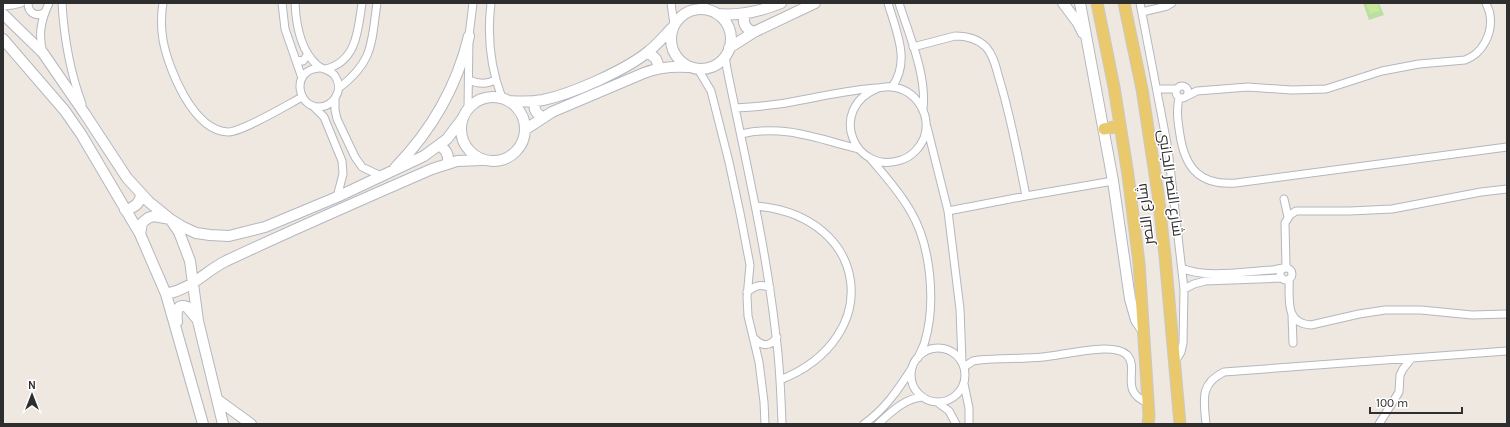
<svg xmlns="http://www.w3.org/2000/svg" width="1510" height="427" viewBox="0 0 1510 427" font-family="Karla,Cairo,sans-serif">
<style>
.green{fill:#b9e0a2}
.pitch{fill:#cae79e}
.lines{fill:none;stroke-linecap:round;stroke-linejoin:round}
.street-casing{stroke:#b4b7c0;stroke-width:9}
.secondary-casing{stroke:#b4b7c0;stroke-width:12}
.primary-casing{stroke:#c9c9c9;stroke-width:13}
.street{stroke:#fff;stroke-width:7}
.secondary{stroke:#fff;stroke-width:10}
.primary{stroke:#e9c96b;stroke-width:11}
.labels{text-anchor:middle;stroke-width:3;stroke-linejoin:round;paint-order:stroke}
.street-label{font-size:15px;fill:#2e2e2e;stroke:#fff}
</style>
<rect width="100%" height="100%" fill="#eee8e1"/>
<path class="green" d="M1363 3H1379L1384 15 1369 20Z"/>
<path class="pitch" d="M1366 3H1377L1380 11 1370 14Z"/>
<g class="lines">
<g class="street-casing">
<path id="street" d="M28 3C28 13 36 17 44 13
M62 3C64 37 70 72 82 104
M163 3C161 15 161 28 163 40 168 68 193 131 228 132 242 132 287 105 302 97
M282 3 285 29 302 78
M295 3C296 24 301 51 317 65 322 70 330 69 335 76 339 82 340 90 336 96 334 101 330 104 325 106 298 114 288 69 320 68
M491 3C487 36 490 67 502 98
M671 3 674 25
M702 3 709 10
M888 3C896 31 911 61 892 87
M899 3C909 35 927 75 923 109
M1140 3 1168 149 1184 289 1183 343 1181 352 1175 362
M3 6 13 5 21 3
M1142 12 1167 6 1172 3
M913 47 955 36C967 36 978 39 986 47 994 56 996 68 999 78 1011 117 1018 156 1026 196
M43 53C38 35 41 20 49 3
M725 56 727 69C745 158 766 246 776 336 780 365 781 395 782 424
M296 60 303 61 308 54
M326 69C357 61 358 30 362 3
M698 69 711 91 729 162 740 213 750 265 747 297 748 316 759 362 764 402 765 424
M469 80C478 84 486 85 495 80
M1176 92a6 6 0 1 1 12 0a6 6 0 1 1-12 0Z
M339 88C374 61 371 44 377 3
M1157 89H1177
M1187 96 1197 91 1248 87 1292 90 1326 89 1382 71 1419 64 1465 60C1482 54 1493 34 1490 15 1490 11 1487 7 1486 3
M335 98V110L337 119 355 157 362 167 381 176
M1179 98C1176 111 1178 122 1180 135 1185 168 1200 186 1236 183L1507 147
M313 106 324 117 342 161 343 174 337 197
M468 108 469 36 473 3
M735 108C759 107 784 104 807 99 831 94 853 90 876 88 881 88 886 86 891 87 916 89 932 115 924 138 920 148 911 157 901 160 855 176 826 109 878 88
M927 127 948 211 960 309 962 362
M741 134C784 124 818 139 859 149
M870 158C885 176 900 192 911 212 931 246 936 303 925 341 924 346 920 352 918 358
M1284 199 1288 217
M756 206C870 216 886 338 780 380
M948 211 1026 196 1113 181
M1286 267 1285 223 1290 215 1296 211H1350L1392 209 1481 192 1507 189
M1280 274a6 6 0 1 1 12 0a6 6 0 1 1-12 0Z
M1182 268C1204 279 1248 271 1273 270L1283 268
M1289 279C1290 299 1284 323 1311 325L1359 314 1385 310H1421L1472 315 1507 314
M1184 289 1194 284 1205 281 1282 278
M747 292C755 286 760 283 770 288
M1292 315 1293 343
M754 338C762 347 770 347 777 337
M911 375a27 27 0 1 1 54 0a27 27 0 1 1-54 0Z
M964 367 973 361 979 360C1001 358 1022 359 1043 357 1061 356 1113 341 1127 355 1140 369 1118 391 1148 403
M964 384 969 408V424
M937 402 949 411 956 424
M864 424C885 409 898 390 912 368
M878 424C891 412 905 398 923 397
M1206 424C1204 401 1199 384 1224 372L1507 351
M1379 424 1399 392 1400 375 1403 369 1411 359"/>
</g>
<g class="secondary-casing">
<path id="secondary" d="M1063 3 1078 23 1083 33
M1080 3 1113 181 1130 299 1136 320 1144 332
M671 39a30 30 0 1 1 60 0a30 30 0 1 1-60 0Z
M3 14 43 53 85 114 127 178 149 202 170 219 179 232 190 261 198 321 223 424
M717 14C740 16 759 12 781 3
M745 14C742 23 745 29 754 32
M3 39 65 111 81 134 140 234 166 294 203 424
M729 48 754 32 815 3
M648 52 656 59 659 67
M461 129a32 32 0 1 1 64 0a32 32 0 1 1-64 0Z
M509 101C521 102 532 102 543 100 572 94 626 70 649 51 658 44 665 35 673 27
M536 101C533 108 535 113 542 117
M526 129 552 112 644 73C659 67 672 66 688 67
M439 145C446 149 449 155 448 163
M395 168C431 131 457 86 469 36
M125 210C134 208 140 204 141 195
M140 234 142 223 148 218 154 216 170 219 183 227 196 233 210 235 229 236 265 227 337 197 424 156 447 139 462 119
M166 294C192 289 204 272 226 261 294 229 363 199 432 169L457 161 481 160
M177 322C176 313 176 303 187 307L197 319
M218 400 251 424"/>
</g>
<g class="primary-casing">
<path id="primary" d="M1097 3 1114 87 1128 175 1139 263 1149 416 1148 424
M1124 3 1142 89 1158 194 1165 256 1180 424
M1104 129 1120 126"/>
</g>
<use href="#street" class="street"/>
<use href="#secondary" class="secondary"/>
<use href="#primary" class="primary"/>
</g>
<g class="labels">
<g class="street-label">
<text transform="translate(1171 183) rotate(82)" y="5">شارع النصر الجانبى</text>
<text transform="translate(1145 214) rotate(-97)" y="5">شارع النصر</text>
</g>
</g>
<rect width="1510" height="427" fill="none" stroke="#2e2e2e" stroke-width="8"/>
<g transform="translate(32 395)" stroke="#ffffff" stroke-width="3" paint-order="stroke">
<path d="M0-3L7 15L0 10L-7 15Z" fill="#2e2e2e"/>
<text y="-6" font-size="11" font-weight="bold" text-anchor="middle" fill="#2e2e2e">N</text>
</g>
<path d="M1370 407v6h92v-6" fill="none" stroke="#2e2e2e" stroke-width="2"/>
<text x="1376" y="407" font-size="12" fill="#2e2e2e" stroke="#ffffff" stroke-width="3" paint-order="stroke">100 m</text>
</svg>
